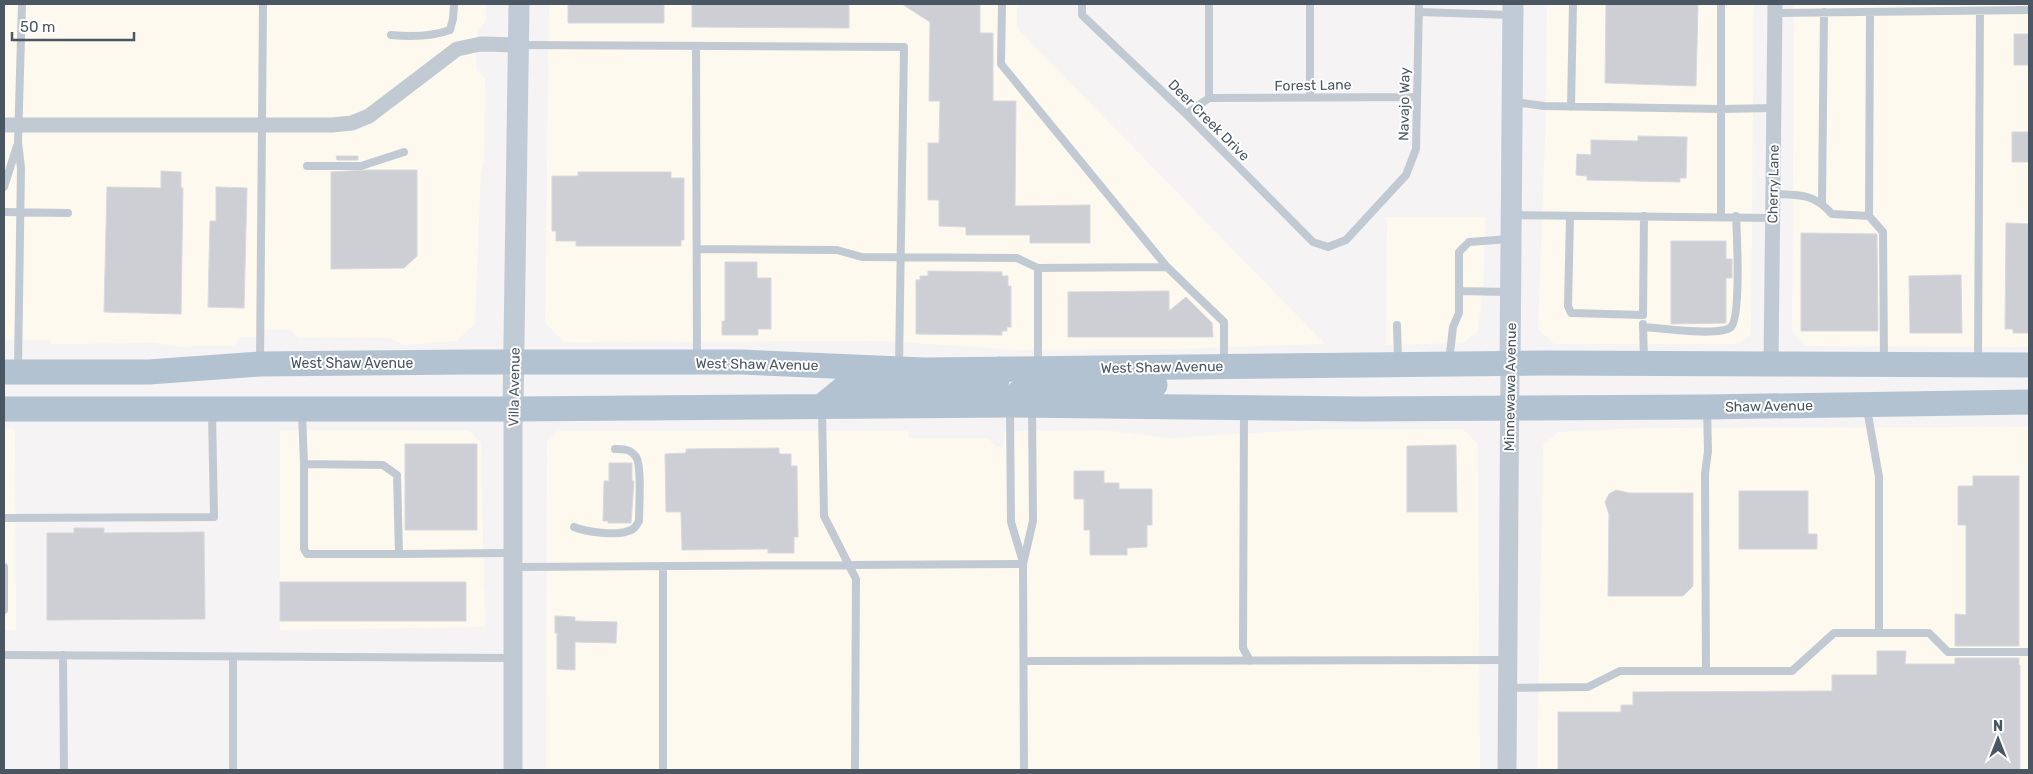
<svg xmlns="http://www.w3.org/2000/svg" width="2033" height="774" viewBox="0 0 2033 774" font-family="Rubik,sans-serif">
<style>
.commercial{fill:#fdf9ef}
.building{fill:#cdcfd5;stroke:#d7d9de}
.lines{fill:none;stroke-linecap:round;stroke-linejoin:round}
.service{stroke:#c1cad2;stroke-width:8}
.minor{stroke:#c1cad2;stroke-width:15}
.tertiary{stroke:#c1cad2;stroke-width:19}
.secondary{stroke:#c1cbd6;stroke-width:21}
.primary{stroke:#b3c2d1;stroke-width:25}
.labels{text-anchor:middle;stroke-width:4;stroke-linejoin:round;paint-order:stroke}
.street-label{font-size:14px;fill:#4a5661;stroke:#fff}
</style>
<rect width="100%" height="100%" fill="#f5f3f3"/>
<path class="commercial" d="M4 4H486V21L477 31 476 69 485 78 484 161 481 172 475 324 456 341 406 345 388 338H298L290 330H262V337H242L233 346H191L190 348 153 343 51 344V340H4Z
M549 4H1017V28L1325 344 1177 349 1015 350 884 341 564 342 545 323Z
M1547 4H1754L1751 334 1739 344H1554L1538 329 1546 109Z
M1794 4H2029V347L1806 346 1792 332Z
M1387 217H1485L1484 277 1478 331 1463 343 1386 345Z
M2029 427V770H1537L1543 445 1558 432 1641 428Z
M4 429H15L16 630H4Z
M1325 429H1463L1478 444 1480 770H546L547 441 557 431H908L909 438H988L997 447H1003L1004 431 1104 430 1168 438Z
M280 430H469L481 443 485 627 280 630Z"/>
<path class="building" d="M568 4H664V23H568Z
M692 4H849V28L692 27Z
M902 4H980V33H993V101H1016L1015 206 1090 205V243H1030V235H966V227L939 226V200H928V143H939L940 101H929L930 22Z
M1606 4H1698L1696 86 1605 83Z
M2014 34H2029V65H2014Z
M2012 132H2029V162H2012Z
M1638 136 1687 137 1686 178H1680V182L1635 181 1587 180V176L1576 175 1577 154 1591 155V140L1638 141Z
M336 156H358V160H337Z
M367 170H417V256L404 268 331 269V172Z
M161 171 181 172V188H183L181 314 104 312 107 187 161 188Z
M578 172H671V178H684V240H681V246H576V241H556V231H552V176H578Z
M216 187 247 188 244 308 208 307 210 221H216Z
M2006 223 2029 224V333H2013V329H2005Z
M1801 233 1877 234 1878 331H1801Z
M1671 241H1726V259H1732V278H1726V323L1671 324Z
M725 262H757V278H771V329H758V335H722V321H725Z
M928 271 1002 272V276H1008V286H1011V327H1007V331H1002V335L916 334V280H920V276H928Z
M1961 275 1962 333H1910L1909 276Z
M1169 291V311L1186 297 1212 323 1213 337H1068V292Z
M405 444H477V530H405Z
M1456 445 1457 512H1407V446Z
M779 448V454H791V466H797L798 537H794V553H768V549L682 550 681 512H666L665 454 686 453V449Z
M609 463H632V481H634L631 523H608V521H603L604 481H609Z
M1074 471H1104V483H1119V489H1152V525H1147V547L1127 548V555H1090V530H1084V499H1074Z
M1973 476H2019V646H1955V614L1966 615V525H1958V486H1973Z
M1616 490 1629 493H1693V586L1683 596H1608L1609 514 1605 502 1609 494Z
M1739 491H1808V534H1817V549H1739Z
M74 528H104V533L204 532 205 619 47 620V533H74Z
M280 582H466V621H280Z
M555 616 575 617V621L617 622 616 643 575 642V670L557 669V633H555Z
M1877 651H1906L1905 664H1955V658H2019V665H2020V770H1558V712H1621V705H1633V692L1832 691V675H1877Z"/>
<g class="lines">
<path class="service" d="M1002 4 1001 64 1167 267 1224 322V364
M1082 4V15L1186 114 1313 242 1328 247 1346 240 1406 175 1416 149 1419 4
M1310 4V97
M1419 12 1511 15
M1775 13 2029 10
M391 35C412 37 431 37 450 30L453 19 454 4
M520 45 904 47 899 365
M696 46 697 359
M1209 98 1417 97
M1514 102 1544 106 1721 109 1774 108
M1571 107 1573 4
M1186 114 1209 98V4
M307 166H361L404 152
M4 187 17 146
M1773 194C1800 195 1813 193 1832 214L1869 216 1883 232 1884 361
M1822 202 1824 12
M4 212 68 213
M1513 215 1773 218
M1570 216 1568 306 1571 313 1643 315 1644 216
M1869 216 1870 12
M1721 217V4
M697 249 837 250 862 257 1017 258 1038 268 1167 267
M1460 291 1508 292
M1643 324 1644 360
M1397 325 1398 362
M1644 327C1660 328 1720 337 1731 327 1741 317 1737 234 1736 216
M1978 361 1980 11
M260 362 263 4
M1449 362 1453 327 1459 313V252L1469 242 1509 239
M1038 365V268
M18 368 21 168 18 142 22 4
M1010 408 1011 522 1023 562
M1867 409 1879 477V633
M822 410 824 516 856 579 855 770
M1244 412 1243 648 1250 661
M302 413 304 464 383 465 397 475 399 554 513 553
M304 464V549L307 554H399
M4 518 214 517 212 412
M574 527C586 532 616 536 628 531 634 530 636 526 639 521 639 508 642 465 636 457 631 449 623 449 615 449
M663 566V770
M4 567V610
M513 567 1023 564
M4 655 512 658
M63 655 64 770
M1024 661 1507 660
M1706 671 1705 474 1708 451 1707 409
M1507 688 1588 687 1620 671H1792L1834 633H1929L1948 652H2029
M233 770V657
M1024 770 1023 564 1033 521 1032 408"/>
<path class="minor" d="M4 125H332L352 123 369 116 457 49 481 44 518 45
M1771 364 1775 4"/>
<path class="tertiary" d="M513 770V409
M1507 770 1510 364"/>
<path class="secondary" d="M1510 364 1513 4
M513 409 519 4"/>
<path class="primary" d="M4 372H149L260 364 468 362H741L924 370 1544 363 2029 365
M1010 405C1015 394 1020 390 1031 387L1155 385
M822 406 844 388 985 389C997 386 998 380 999 369
M4 409H513L1010 405 1362 409 1707 407 2029 402"/>
</g>
<g class="labels">
<g class="street-label">
<text transform="translate(1313 85) rotate(-1)" y="5">Forest Lane</text>
<text transform="translate(1404 104) rotate(-89)" y="5">Navajo Way</text>
<text transform="translate(1209 120) rotate(45)" y="5">Deer Creek Drive</text>
<text transform="translate(1773 184) rotate(-89)" y="5">Cherry Lane</text>
<text x="352" y="368">West Shaw Avenue</text>
<text transform="translate(757 364) rotate(1)" y="5">West Shaw Avenue</text>
<text transform="translate(1162 367) rotate(-1)" y="5">West Shaw Avenue</text>
<text transform="translate(514 387) rotate(-89)" y="5">Villa Avenue</text>
<text transform="translate(1510 387) rotate(-89)" y="5">Minnewawa Avenue</text>
<text transform="translate(1769 406) rotate(-1)" y="5">Shaw Avenue</text>
</g>
</g>
<rect width="2033" height="774" fill="none" stroke="#4a5661" stroke-width="10"/>
<g transform="translate(1998 739)" stroke="#ffffff" stroke-width="4" paint-order="stroke">
<path d="M0-4L9 19L0 12L-9 19Z" fill="#4a5661"/>
<text y="-8" font-size="14" font-weight="bold" text-anchor="middle" fill="#4a5661">N</text>
</g>
<path d="M12 32v8h122v-8" fill="none" stroke="#4a5661" stroke-width="2.5"/>
<text x="20" y="32" font-size="15" fill="#4a5661" stroke="#ffffff" stroke-width="4" paint-order="stroke">50 m</text>
</svg>
